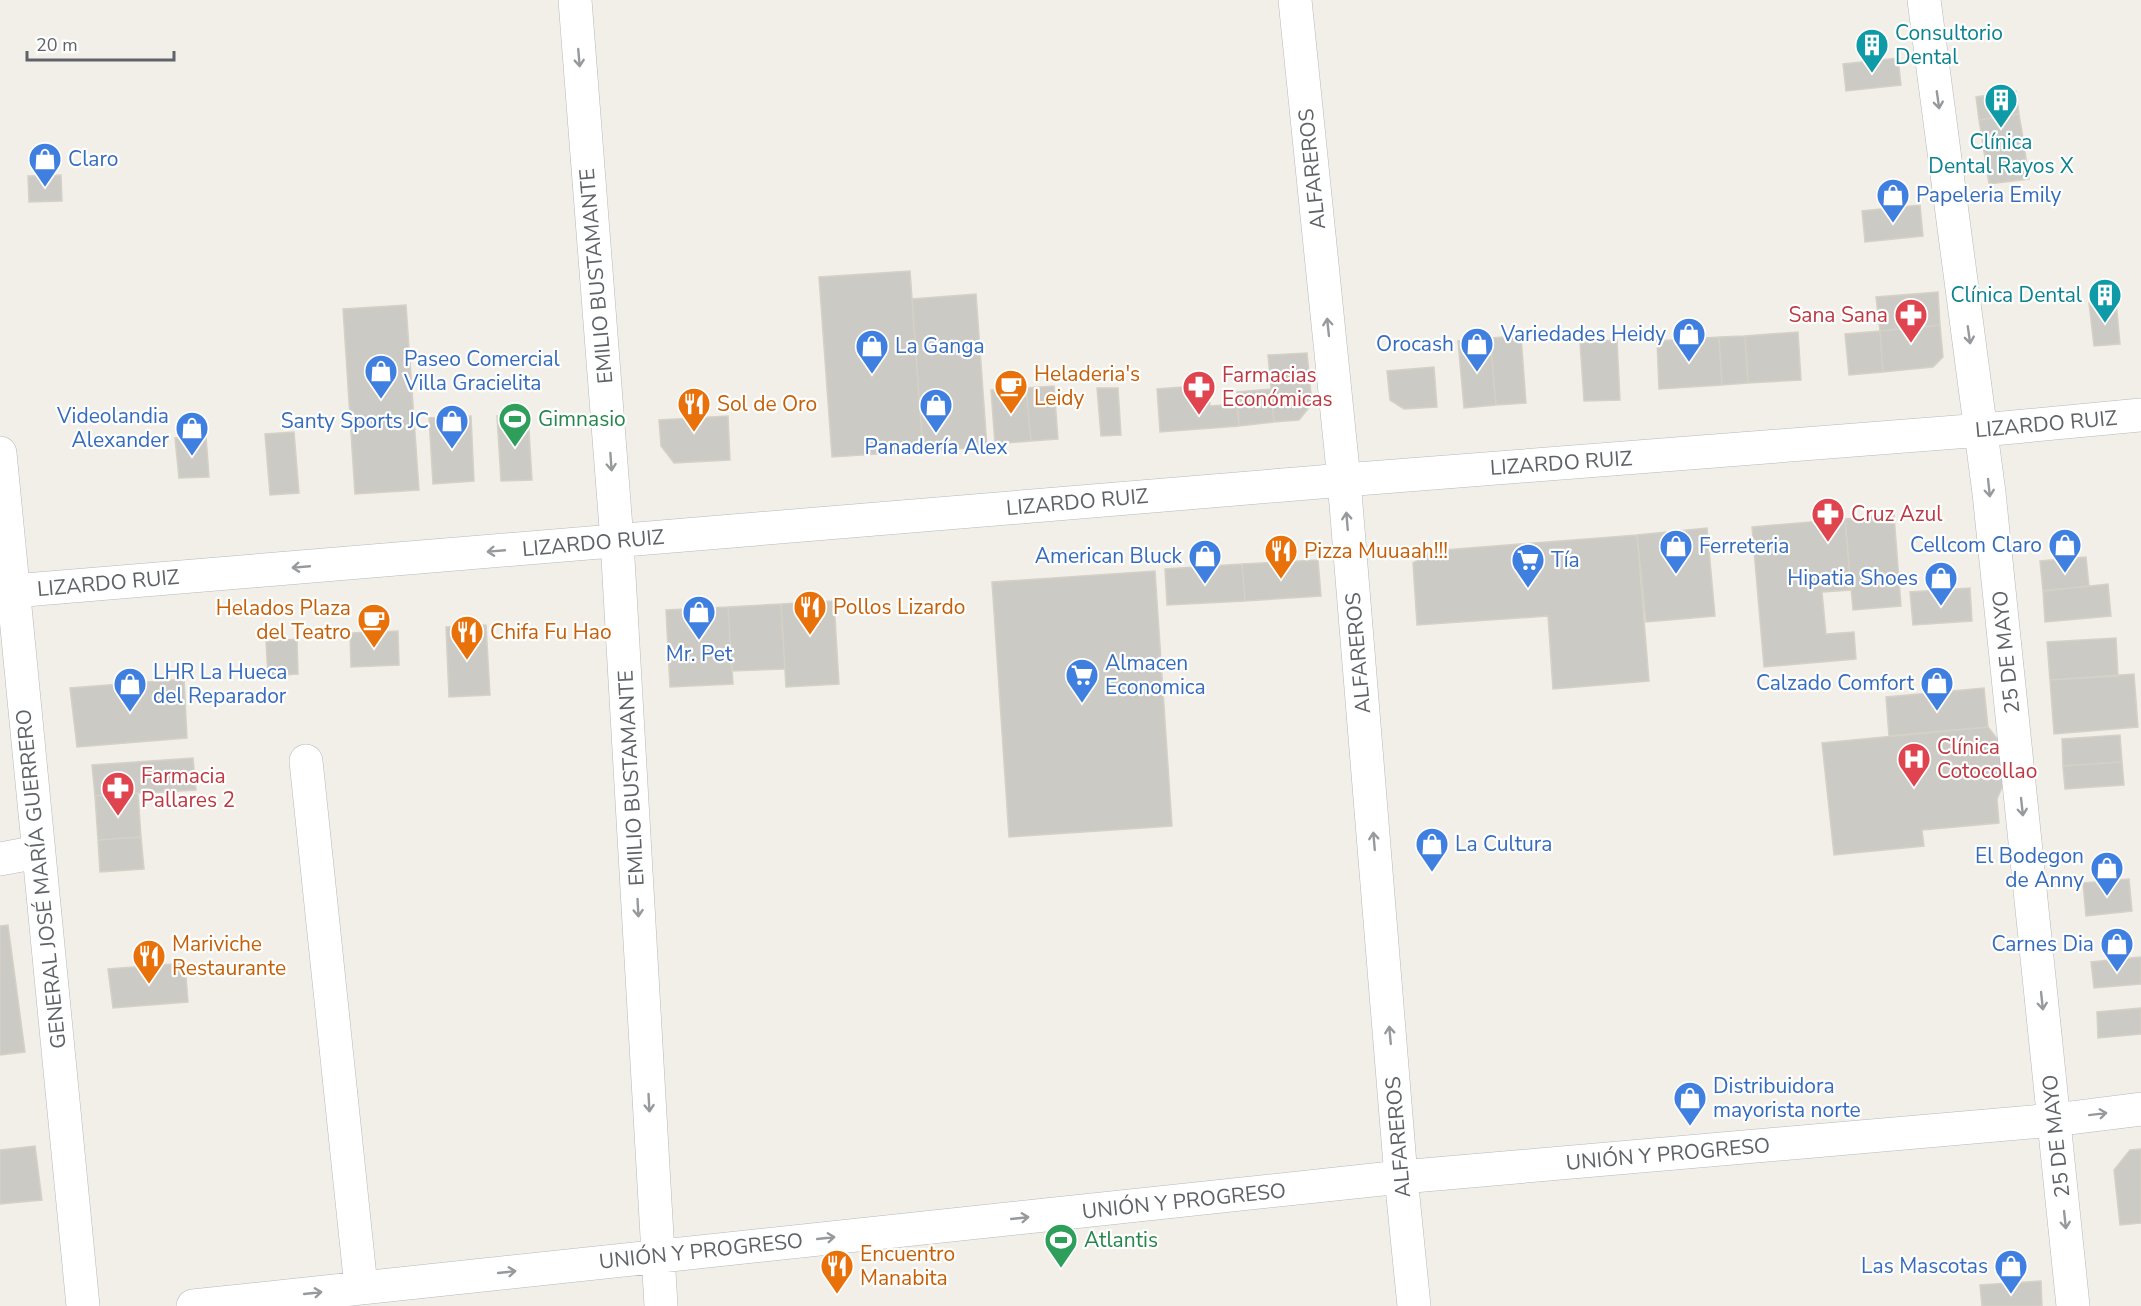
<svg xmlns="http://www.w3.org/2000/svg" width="2141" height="1306" viewBox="0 0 2141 1306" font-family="'Nunito Sans',sans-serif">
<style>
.building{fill:#cccac5;stroke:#d6d1c6;stroke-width:1.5}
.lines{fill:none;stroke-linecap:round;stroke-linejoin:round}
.minor-casing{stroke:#b5b8bc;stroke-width:34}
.tertiary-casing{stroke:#b5b8bc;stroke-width:34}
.minor{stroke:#fff;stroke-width:33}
.tertiary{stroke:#fff;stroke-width:33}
.oneway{stroke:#979a9d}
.labels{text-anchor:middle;stroke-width:4.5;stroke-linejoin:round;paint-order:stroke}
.culture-label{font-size:21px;fill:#0d838f;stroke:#fff;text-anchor:start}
.shop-label{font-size:21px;fill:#366cbe;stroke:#fff;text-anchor:end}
.street-label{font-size:21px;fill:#5f6368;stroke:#fff}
.health-label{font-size:21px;fill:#be3a42;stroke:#fff;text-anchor:start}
.food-label{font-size:21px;fill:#c56008;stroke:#fff;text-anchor:start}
.leisure-label{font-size:21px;fill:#27864d;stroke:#fff;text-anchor:start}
</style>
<rect width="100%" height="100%" fill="#f1efe8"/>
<path class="building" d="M1898 58 1901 85 1846 91 1843 64Z
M2016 91 2019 114 1979 120 1976 97Z
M2019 114 2023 138 1983 145 1979 120Z
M2023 138 2029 179 1989 184 1983 145Z
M61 175 62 201 29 202 28 176Z
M1920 205 1923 236 1865 242 1862 211Z
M910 271 923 451 832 457 819 277Z
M1938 292 1940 325 1880 331 1876 297Z
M976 294 987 447 923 451 912 299Z
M2116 301 2120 344 2094 346 2089 303Z
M406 305 419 490 355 494 343 309Z
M1940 325 1943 357 1933 367 1883 372 1880 331Z
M1880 331 1883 372 1849 375 1845 334Z
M1798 332 1801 380 1748 383 1745 336Z
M1521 336 1526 403 1496 405 1490 338Z
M1745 336 1748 383 1722 385 1719 337Z
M1719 337 1722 385 1659 389 1657 341Z
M1490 338 1496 405 1464 408 1458 341Z
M1617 340 1620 400 1584 401 1580 342Z
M1307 353 1312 404 1299 420 1274 422 1268 355Z
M1434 367 1437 407 1404 409 1390 400 1387 371Z
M1208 385 1210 406 1237 404 1239 426 1160 432 1157 389Z
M1054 386 1058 439 1031 441 1026 388Z
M1026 388 1031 441 995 444 991 390Z
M1097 388H1118L1121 435 1101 436Z
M1271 389 1274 422 1239 426 1237 392Z
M528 414 532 480 501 481 497 416Z
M471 416 474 481 433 484 429 418Z
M728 416 730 460 674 463 661 446 659 420Z
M294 432 299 493 270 495 265 434Z
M206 436 209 477 179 478 175 438Z
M1894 515 1901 606 1853 610 1845 519Z
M1845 519 1851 590 1822 592 1826 634 1854 632 1856 659 1764 667 1752 527Z
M1707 528 1715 616 1646 622 1637 535Z
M1637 535 1649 681 1553 689 1548 616 1417 625 1413 563 1431 551Z
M2086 557 2089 586 2043 591 2040 561Z
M1318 560 1321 596 1245 601 1242 564Z
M1242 564 1245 601 1167 605 1165 569Z
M1155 571 1172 826 1009 837 992 582Z
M2108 584 2111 616 2045 622 2043 591Z
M1970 588 1972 621 1913 625 1910 592Z
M834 601 839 684 786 687 781 604Z
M781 604 785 669 732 671 728 607Z
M728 607 733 684 670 687 666 610Z
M486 625 490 695 449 697 446 627Z
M398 631 399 665 351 667 350 633Z
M2116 638 2118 676 2050 680 2047 642Z
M297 639 298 674 268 676 266 642Z
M2134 674 2138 727 2054 734 2050 680Z
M184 679 187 738 77 747 70 688Z
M1984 688 1988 727 1889 736 1886 697Z
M1988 727 2002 745 2006 778 1997 799 1999 823 1922 830 1924 846 1834 855 1822 743Z
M2120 735 2122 762 2063 766 2062 739Z
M193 758 196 790 95 796 92 765Z
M2122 762 2124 785 2065 789 2063 766Z
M138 793 141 837 98 840 95 796Z
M141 837 144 869 100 872 98 840Z
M2129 879 2132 911 2086 916 2083 883Z
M8 925 25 1052 0 1055V926Z
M2141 957V984L2094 988 2091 962Z
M185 963 188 1002 113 1008 108 969Z
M2141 1008V1034L2098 1038 2097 1012Z
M35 1146 42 1200 0 1204V1150Z
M2141 1149V1223L2120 1225 2114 1170 2130 1150Z
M2041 1281 2042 1306H1982L1980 1285Z"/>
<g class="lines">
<g class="minor-casing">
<path id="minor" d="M575 0 617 541 661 1306
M1295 0 1344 480 1401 1177 1414 1306
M1924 0 1989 493 2073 1306
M13 591 1344 480 1982 430 2141 415
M306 761 361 1287
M0 859 38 852
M193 1306 1401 1177 2054 1120 2141 1109"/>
</g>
<g class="tertiary-casing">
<path id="tertiary" d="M0 453 83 1306"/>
</g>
<use href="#minor" class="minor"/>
<use href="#tertiary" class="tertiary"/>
</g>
<defs><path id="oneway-shaft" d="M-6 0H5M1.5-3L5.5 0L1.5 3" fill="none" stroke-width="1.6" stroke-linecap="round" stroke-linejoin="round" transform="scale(1.5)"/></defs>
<g class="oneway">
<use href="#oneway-shaft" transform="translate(579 58) rotate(85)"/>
<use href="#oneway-shaft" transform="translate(1938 100) rotate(82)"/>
<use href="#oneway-shaft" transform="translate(1328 327) rotate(-96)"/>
<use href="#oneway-shaft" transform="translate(1969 335) rotate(82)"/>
<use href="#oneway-shaft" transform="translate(611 462) rotate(86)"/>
<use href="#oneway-shaft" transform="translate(1989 488) rotate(84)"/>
<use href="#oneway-shaft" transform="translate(1347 521) rotate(-95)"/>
<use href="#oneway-shaft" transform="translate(496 551) rotate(175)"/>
<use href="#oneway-shaft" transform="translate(301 567) rotate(175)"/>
<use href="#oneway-shaft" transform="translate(2022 807) rotate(84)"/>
<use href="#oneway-shaft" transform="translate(1374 841) rotate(-95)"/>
<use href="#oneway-shaft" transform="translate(638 908) rotate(87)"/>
<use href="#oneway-shaft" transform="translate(2042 1001) rotate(84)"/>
<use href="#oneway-shaft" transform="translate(1390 1035) rotate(-95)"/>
<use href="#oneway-shaft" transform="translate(649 1103) rotate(87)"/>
<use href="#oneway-shaft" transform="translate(2098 1114) rotate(-7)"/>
<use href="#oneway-shaft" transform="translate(1020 1218) rotate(-6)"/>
<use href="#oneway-shaft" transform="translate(2065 1220) rotate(84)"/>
<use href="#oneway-shaft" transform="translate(826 1238) rotate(-6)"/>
<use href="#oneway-shaft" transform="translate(507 1272) rotate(-6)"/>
<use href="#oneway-shaft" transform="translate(313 1293) rotate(-6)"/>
</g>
<defs>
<g id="building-pin" transform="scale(1.725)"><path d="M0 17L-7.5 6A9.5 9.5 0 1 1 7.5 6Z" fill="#0f9aa8" stroke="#fff"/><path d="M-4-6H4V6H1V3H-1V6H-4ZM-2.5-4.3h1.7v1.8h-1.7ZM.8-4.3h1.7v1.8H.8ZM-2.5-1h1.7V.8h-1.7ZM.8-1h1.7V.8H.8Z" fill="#fff"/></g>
<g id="shop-pin" transform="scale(1.725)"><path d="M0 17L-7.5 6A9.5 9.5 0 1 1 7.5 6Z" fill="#3f7fe0" stroke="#fff"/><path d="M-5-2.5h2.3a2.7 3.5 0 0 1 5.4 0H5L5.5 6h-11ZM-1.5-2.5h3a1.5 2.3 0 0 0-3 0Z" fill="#fff"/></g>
<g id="pharmacy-pin" transform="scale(1.725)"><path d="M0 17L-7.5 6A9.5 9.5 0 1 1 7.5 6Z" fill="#e0444e" stroke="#fff"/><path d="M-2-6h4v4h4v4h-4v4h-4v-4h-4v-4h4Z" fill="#fff"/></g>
<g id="cafe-pin" transform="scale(1.725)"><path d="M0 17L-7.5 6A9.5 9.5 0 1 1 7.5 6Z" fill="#e8710a" stroke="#fff"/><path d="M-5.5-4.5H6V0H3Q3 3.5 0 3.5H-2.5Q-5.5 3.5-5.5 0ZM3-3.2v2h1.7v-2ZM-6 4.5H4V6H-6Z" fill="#fff"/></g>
<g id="restaurant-pin" transform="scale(1.725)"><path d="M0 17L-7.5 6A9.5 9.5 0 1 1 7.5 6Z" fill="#e8710a" stroke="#fff"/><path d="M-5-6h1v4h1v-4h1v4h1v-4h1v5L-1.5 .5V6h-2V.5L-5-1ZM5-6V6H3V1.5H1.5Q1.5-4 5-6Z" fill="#fff"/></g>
<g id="stadium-pin" transform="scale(1.725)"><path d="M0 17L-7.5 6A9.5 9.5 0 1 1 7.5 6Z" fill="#2e9e5b" stroke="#fff"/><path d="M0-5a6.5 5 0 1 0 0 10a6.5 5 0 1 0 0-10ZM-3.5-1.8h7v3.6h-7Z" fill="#fff"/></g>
<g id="supermarket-pin" transform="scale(1.725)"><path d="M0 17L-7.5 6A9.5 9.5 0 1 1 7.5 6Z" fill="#3f7fe0" stroke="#fff"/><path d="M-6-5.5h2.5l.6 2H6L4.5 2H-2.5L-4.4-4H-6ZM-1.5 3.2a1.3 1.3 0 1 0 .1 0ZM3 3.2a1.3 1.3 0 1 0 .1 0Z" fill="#fff"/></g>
<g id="hospital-pin" transform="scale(1.725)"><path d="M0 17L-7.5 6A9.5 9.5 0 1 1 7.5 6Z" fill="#e0444e" stroke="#fff"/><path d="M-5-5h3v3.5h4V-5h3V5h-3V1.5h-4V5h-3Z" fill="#fff"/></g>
</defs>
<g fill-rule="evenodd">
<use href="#building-pin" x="1872" y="45"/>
<use href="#building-pin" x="2001" y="100"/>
<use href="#shop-pin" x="45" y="159"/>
<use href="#shop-pin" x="1893" y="195"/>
<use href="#building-pin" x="2105" y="295"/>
<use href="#pharmacy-pin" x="1911" y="315"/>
<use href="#shop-pin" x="1689" y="334"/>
<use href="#shop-pin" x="1477" y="344"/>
<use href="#shop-pin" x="872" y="346"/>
<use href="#shop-pin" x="381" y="371"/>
<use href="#cafe-pin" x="1011" y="386"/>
<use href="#pharmacy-pin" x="1199" y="387"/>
<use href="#restaurant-pin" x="694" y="404"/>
<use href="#shop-pin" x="936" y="405"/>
<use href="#stadium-pin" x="515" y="419"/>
<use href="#shop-pin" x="452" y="421"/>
<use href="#shop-pin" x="192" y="428"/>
<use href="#pharmacy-pin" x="1828" y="514"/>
<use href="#shop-pin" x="2065" y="545"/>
<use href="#shop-pin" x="1676" y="546"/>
<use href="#restaurant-pin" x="1281" y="551"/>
<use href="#shop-pin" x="1205" y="556"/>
<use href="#supermarket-pin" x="1528" y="560"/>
<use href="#shop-pin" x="1941" y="578"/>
<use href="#restaurant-pin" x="810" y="607"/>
<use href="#shop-pin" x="699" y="612"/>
<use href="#cafe-pin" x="374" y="620"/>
<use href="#restaurant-pin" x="467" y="632"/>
<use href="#supermarket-pin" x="1082" y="675"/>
<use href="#shop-pin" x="1937" y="683"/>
<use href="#shop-pin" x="130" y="684"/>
<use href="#hospital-pin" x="1914" y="759"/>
<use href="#pharmacy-pin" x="118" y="788"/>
<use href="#shop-pin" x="1432" y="844"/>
<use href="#shop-pin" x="2107" y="868"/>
<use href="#shop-pin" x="2117" y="944"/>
<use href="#restaurant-pin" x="149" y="956"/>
<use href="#shop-pin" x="1690" y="1098"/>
<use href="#stadium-pin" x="1061" y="1240"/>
<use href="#restaurant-pin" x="837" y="1266"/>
<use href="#shop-pin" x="2011" y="1266"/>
</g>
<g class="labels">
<g class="culture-label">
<text x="1895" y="40">Consultorio<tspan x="1895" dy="24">Dental</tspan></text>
<text x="2001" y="149" text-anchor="middle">Clínica<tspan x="2001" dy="24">Dental Rayos X</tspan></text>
<text x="2082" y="302" text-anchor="end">Clínica Dental</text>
</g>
<g class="shop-label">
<text x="68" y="166" text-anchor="start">Claro</text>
<text x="1916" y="202" text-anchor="start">Papeleria Emily</text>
<text x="1666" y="341">Variedades Heidy</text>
<text x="1454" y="351">Orocash</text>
<text x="895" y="353" text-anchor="start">La Ganga</text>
<text x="404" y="366" text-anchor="start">Paseo Comercial<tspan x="404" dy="24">Villa Gracielita</tspan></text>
<text x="169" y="423">Videolandia<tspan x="169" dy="24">Alexander</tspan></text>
<text x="429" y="428">Santy Sports JC</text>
<text x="936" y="454" text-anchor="middle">Panadería Alex</text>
<text x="2042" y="552">Cellcom Claro</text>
<text x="1699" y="553" text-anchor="start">Ferreteria</text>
<text x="1182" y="563">American Bluck</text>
<text x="1551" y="567" text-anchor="start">Tía</text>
<text x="1918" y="585">Hipatia Shoes</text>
<text x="699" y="661" text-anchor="middle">Mr. Pet</text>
<text x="1105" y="670" text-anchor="start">Almacen<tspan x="1105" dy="24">Economica</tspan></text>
<text x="153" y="679" text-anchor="start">LHR La Hueca<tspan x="153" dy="24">del Reparador</tspan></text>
<text x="1914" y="690">Calzado Comfort</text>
<text x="1455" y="851" text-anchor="start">La Cultura</text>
<text x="2084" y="863">El Bodegon<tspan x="2084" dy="24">de Anny</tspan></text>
<text x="2094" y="951">Carnes Dia</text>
<text x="1713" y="1093" text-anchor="start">Distribuidora<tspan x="1713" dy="24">mayorista norte</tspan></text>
<text x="1988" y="1273">Las Mascotas</text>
</g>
<g class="street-label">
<text transform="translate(1312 169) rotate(-96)" y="7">ALFAREROS</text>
<text transform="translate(596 276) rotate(-95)" y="7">EMILIO BUSTAMANTE</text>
<text transform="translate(2046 424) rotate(-5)" y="7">LIZARDO RUIZ</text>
<text transform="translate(1561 463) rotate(-4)" y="7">LIZARDO RUIZ</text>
<text transform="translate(1077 502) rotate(-5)" y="7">LIZARDO RUIZ</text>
<text transform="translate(593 543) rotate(-5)" y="7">LIZARDO RUIZ</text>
<text transform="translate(108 583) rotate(-5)" y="7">LIZARDO RUIZ</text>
<text transform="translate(2006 652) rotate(-96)" y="7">25 DE MAYO</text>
<text transform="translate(1358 653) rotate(-95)" y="7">ALFAREROS</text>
<text transform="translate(631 778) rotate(-93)" y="7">EMILIO BUSTAMANTE</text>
<text transform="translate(41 879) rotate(-96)" y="7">GENERAL JOSÉ MARÍA GUERRERO</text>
<text transform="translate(2056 1136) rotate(-96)" y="7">25 DE MAYO</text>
<text transform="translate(1398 1137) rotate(-95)" y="7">ALFAREROS</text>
<text transform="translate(1668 1154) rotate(-5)" y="7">UNIÓN Y PROGRESO</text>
<text transform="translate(1184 1201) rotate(-6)" y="7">UNIÓN Y PROGRESO</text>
<text transform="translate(701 1251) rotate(-6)" y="7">UNIÓN Y PROGRESO</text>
</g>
<g class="health-label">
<text x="1888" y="322" text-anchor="end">Sana Sana</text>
<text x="1222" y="382">Farmacias<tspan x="1222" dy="24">Económicas</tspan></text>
<text x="1851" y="521">Cruz Azul</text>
<text x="1937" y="754">Clínica<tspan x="1937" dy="24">Cotocollao</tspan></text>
<text x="141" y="783">Farmacia<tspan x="141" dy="24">Pallares 2</tspan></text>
</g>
<g class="food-label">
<text x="1034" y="381">Heladeria's<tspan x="1034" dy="24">Leidy</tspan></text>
<text x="717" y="411">Sol de Oro</text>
<text x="1304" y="558">Pizza Muuaah!!!</text>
<text x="833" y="614">Pollos Lizardo</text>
<text x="351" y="615" text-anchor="end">Helados Plaza<tspan x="351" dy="24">del Teatro</tspan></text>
<text x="490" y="639">Chifa Fu Hao</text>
<text x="172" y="951">Mariviche<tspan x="172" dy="24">Restaurante</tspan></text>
<text x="860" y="1261">Encuentro<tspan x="860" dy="24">Manabita</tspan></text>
</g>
<g class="leisure-label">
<text x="538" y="426">Gimnasio</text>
<text x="1084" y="1247">Atlantis</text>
</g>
</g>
<path d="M27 51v9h147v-9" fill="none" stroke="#5f6368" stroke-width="3"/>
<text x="36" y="51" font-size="18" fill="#5f6368" stroke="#ffffff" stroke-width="4.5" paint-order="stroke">20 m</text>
</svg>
